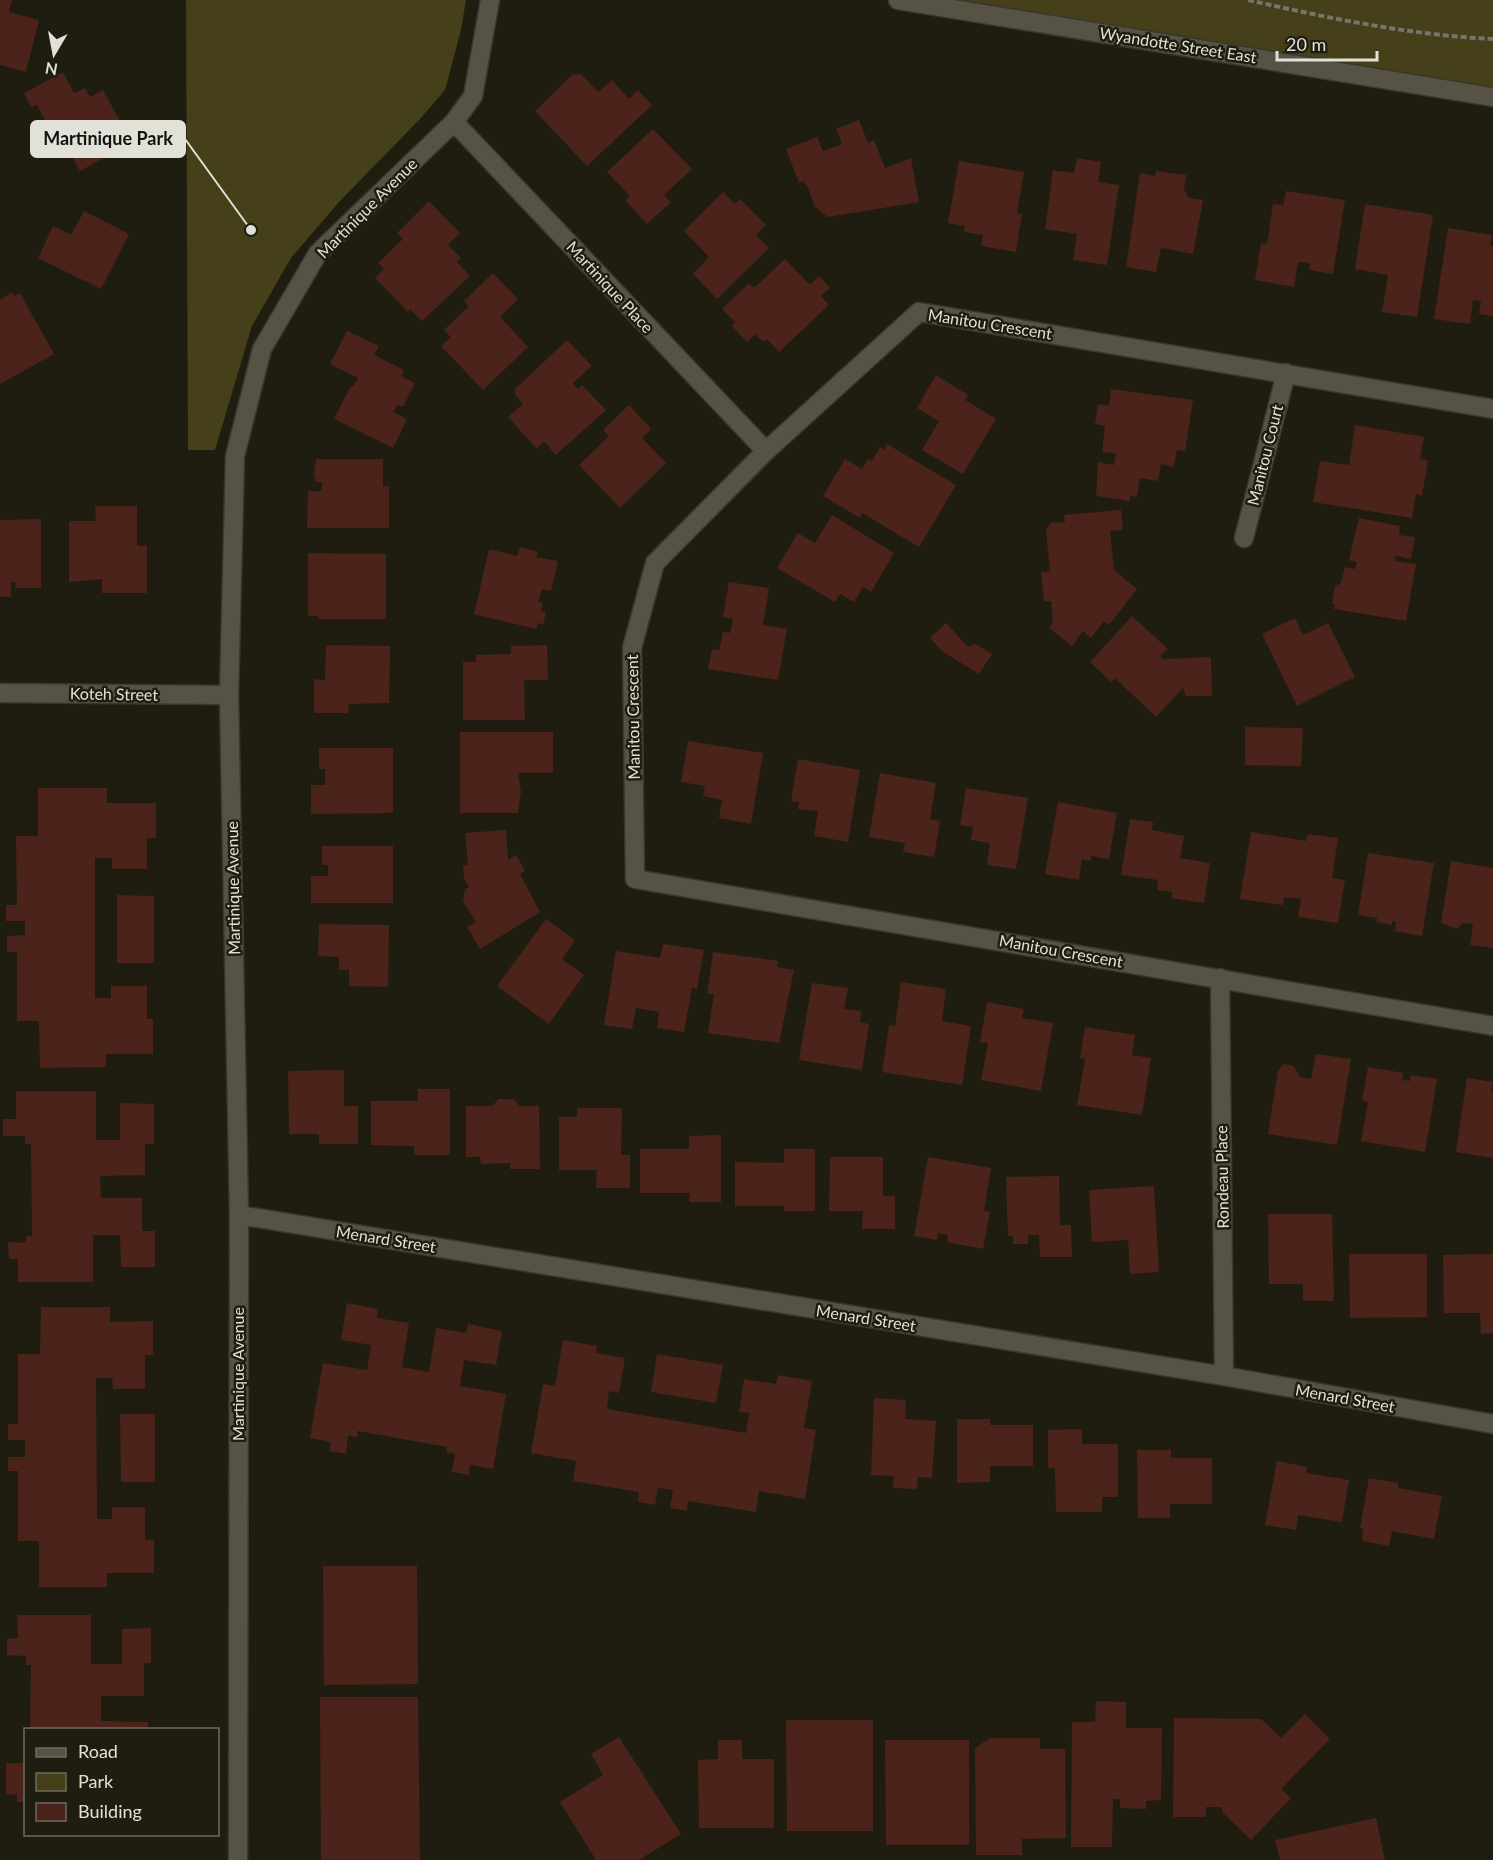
<svg xmlns="http://www.w3.org/2000/svg" width="1493" height="1860" viewBox="0 0 1493 1860" font-family="Lato,sans-serif">
<style>
.green{fill:#453f1a}
.building{fill:#4b231a}
.lines{fill:none;stroke-linecap:round;stroke-linejoin:round}
.minor-casing{stroke:#393730;stroke-width:21}
.path{stroke:#77756a;stroke-width:4;stroke-dasharray:6 3;stroke-linecap:butt}
.minor{stroke:#565345;stroke-width:18}
.labels{text-anchor:middle;stroke-width:5;stroke-linejoin:round;paint-order:stroke}
.street-label{font-size:16px;fill:#e2e1d8;stroke:#1f1d10}
.leader{fill:none;stroke:#e2e1d8;stroke-width:2}
.callout-dot{fill:#e2e1d8;stroke:#1f1d10;stroke-width:2}
.callout{fill:#e2e1d8;stroke:#e2e1d8;stroke-width:2}
.callout-label{font-size:18px;text-anchor:middle;font-weight:bold;fill:#111}
</style>
<rect width="100%" height="100%" fill="#1f1d10"/>
<path class="green" d="M186 0H466L461 30 445 90 420 119 339 202 291 258 252 326 215 450H188Z
M898 0H1493V97Z"/>
<path class="building" d="M0 0H12L9 12 39 20 26 72 0 65Z
M63 72 74 93 85 88 90 97 103 90 132 143 80 171 70 153 64 156 37 105 31 107 24 93Z
M581 74 598 92 612 80 629 99 638 90 652 105 587 166 535 111 572 75Z
M859 120 868 143 874 140 885 168 911 158 919 202 828 217 815 207 808 188 803 181 799 183 786 149 817 137 823 151 842 144 836 129Z
M653 129 692 169 664 195 671 202 647 224 625 200 630 196 607 172Z
M1077 158 1101 162 1098 182 1119 185 1107 265 1073 260 1077 234 1045 229 1053 170 1074 173Z
M959 161 1024 172 1017 213 1022 214 1016 252 981 246 983 235 964 232 965 226 948 223Z
M1156 171 1186 175 1184 190 1189 198 1203 200 1193 254 1161 248 1156 272 1126 267 1140 173 1155 176Z
M1286 191 1345 200 1333 274 1309 270 1310 263 1298 262 1294 287 1255 280 1261 243 1267 244 1273 204 1283 205Z
M723 192 735 204 740 199 766 225 756 235 769 248 717 299 693 274 709 257 684 231Z
M429 201 460 233 448 245 461 258 457 262 470 276 422 321 410 309 408 312 375 278 384 269 378 263 403 239 397 233Z
M1365 204 1433 215 1417 317 1382 312 1388 275 1355 269Z
M84 211 129 234 101 289 38 258 53 226 71 235Z
M1448 228 1492 235 1490 246H1493V316L1479 314 1481 301 1473 300 1470 324 1434 319Z
M785 259 810 285 819 276 830 288 821 296 829 305 779 352 767 339 763 342 755 334 747 342 731 325 735 322 722 309 749 283 754 288Z
M493 273 518 299 500 317 528 347 483 390 441 346 451 337 444 330 469 306 464 301Z
M12 292 14 296 20 293 54 354 0 384V300Z
M347 331 379 346 374 355 404 370 401 376 415 383 403 407 397 405 393 412 407 419 393 448 334 419 351 386 353 387 358 378 330 364Z
M567 340 592 366 573 383 578 389 582 385 606 410 556 455 544 441 537 449 508 417 523 404 515 394V389Z
M936 375 968 395 965 400 996 419 963 474 922 450 939 421 917 408Z
M1111 389 1193 400 1185 451 1177 450 1174 467 1161 464 1158 481 1140 478 1137 497 1130 496V501L1096 496 1098 462 1114 465 1116 453 1102 452 1105 426 1095 424 1098 404 1109 406Z
M629 405 651 429 642 438 666 463 620 508 579 465 609 436 603 430Z
M1355 425 1424 437 1420 459 1428 460 1422 496 1416 494 1412 518 1313 502 1320 461 1349 465Z
M887 444 956 485 919 547 862 513 860 518 823 496 845 459 862 469 868 459 872 461 880 447 884 450Z
M316 459H383V486H389V528H307L308 491H322V482H316L314 475Z
M95 506H137V546H147V593H102V579L69 582V521H96Z
M1121 510 1123 530 1110 531 1114 570 1137 589 1109 625 1104 621 1091 638 1083 631 1072 646 1049 628 1053 622 1051 601H1044L1041 572H1050L1046 530 1051 523 1065 522 1064 515Z
M832 515 894 553 871 592 863 587 854 602 840 594 835 602 777 568 798 533 815 543Z
M1359 518 1400 526 1399 535 1415 537 1411 559 1396 556 1395 561 1416 564 1406 621 1334 609 1335 604H1332L1335 586 1341 583 1345 567 1355 569 1357 562 1349 560Z
M41 519V588H15L16 582H11V597H0V520Z
M520 547 538 552 536 557 558 561 551 591 542 589 538 602 543 603 541 611 546 612 543 625 538 623 536 629 474 614 489 549 517 556Z
M308 553 386 554V619H318V616H308Z
M729 582 769 588 763 625 787 629 778 680 708 669 712 649 719 650 723 632 730 633 733 619 723 617Z
M1132 616 1168 649 1160 656 1163 659 1211 657 1212 696H1186L1183 688 1156 717 1115 678 1111 682 1090 662Z
M1295 618 1303 635 1328 623 1355 677 1297 706 1262 634Z
M946 623 968 647 975 644 992 654 979 674 942 651 930 638Z
M326 645 390 646 389 703 349 704 348 713H314V679L325 680Z
M547 645 548 680H524L525 720H463V662H476V655L511 654V646Z
M1245 727 1303 728 1301 766 1245 765Z
M460 732H553V773H518L521 792 518 813H460Z
M688 741 763 753 751 824 719 818 722 800 703 796 705 786 681 782Z
M319 748H393V813L311 814V785H325V769H319Z
M798 759 860 770 848 842 814 836 818 811 798 809 799 802 791 801Z
M880 773 936 783 930 819 940 821 934 857 903 852 905 843 869 837Z
M38 788H107V803H156V838H147V869H112V858H95V998H111V986H147V1019H153V1054H106V1067L40 1068 39 1021H17V952H7V936L25 935V921H6V905H17L16 836H38Z
M966 788 1028 798 1016 869 987 865 990 843 971 840 973 827 960 825Z
M1058 802 1117 813 1109 859 1091 856V861L1082 859 1079 880 1045 874Z
M1130 819 1153 822 1152 830 1184 836 1180 858 1210 863 1204 903 1171 898 1172 892 1157 890 1158 880 1121 875Z
M506 830 508 860 516 855 525 871 520 874 540 912 480 949 467 927 476 922 463 901 465 890 469 887 464 878 463 866 468 865 465 833Z
M1251 832 1306 841 1308 834 1338 838 1332 878 1345 880 1338 923 1298 917 1301 899 1284 897 1283 905 1240 899Z
M322 846H393V903H311V876H328V865H322Z
M1368 853 1434 863 1422 936 1395 931 1396 922 1392 921V925L1377 922V918L1358 915Z
M1451 861 1493 868V948L1470 945 1473 924 1463 923 1457 929 1441 923Z
M117 895 154 896V963H117Z
M546 919 575 940 562 959 584 975 549 1024 497 986Z
M319 924 389 925 388 987 349 986V970H339V957L318 956Z
M663 944 704 950 697 989 692 988 684 1032 657 1028 659 1012 636 1008 632 1029 604 1025 616 951 660 958Z
M713 952 778 961 777 967 794 970 779 1043 708 1033 714 994H707Z
M901 982 946 989 942 1021 971 1026 962 1085 882 1072 889 1025 895 1026Z
M812 983 848 988 844 1009 861 1011 860 1022 869 1024 862 1070 799 1060Z
M987 1002 1024 1009 1022 1018 1053 1023 1041 1091 981 1080 988 1043 980 1042Z
M1085 1027 1135 1035 1132 1055 1151 1058 1142 1115 1077 1105 1085 1059 1080 1058Z
M1316 1054 1351 1059 1337 1145 1268 1134 1278 1070 1284 1064 1294 1066 1300 1077 1311 1079Z
M1368 1067 1403 1073 1402 1080 1410 1081 1411 1075 1437 1079 1425 1152 1361 1141 1368 1102 1362 1101Z
M344 1070V1106H358V1144H319V1134H289L288 1071Z
M1467 1078 1493 1082 1491 1092H1493V1158L1456 1152Z
M418 1089H450V1155H414V1146L371 1145V1101H418Z
M16 1091H96V1140H120V1103L154 1104V1144H145V1175L100 1176 101 1198H142V1231H155V1267H121L120 1235H93V1282H18V1259H9L8 1242 26 1243V1236H32L31 1144H25V1136H3V1119H16Z
M499 1099H513L520 1106H539L540 1169H510V1163L481 1164 480 1157H466V1106H492Z
M577 1108H622L621 1155H630V1188H596L597 1170H559V1117H577Z
M721 1135V1202H689L690 1193H640V1149H689V1136Z
M784 1149H815V1211H784V1206H735V1162L784 1163Z
M830 1157H883V1196H895V1229H862L863 1211H829Z
M928 1157 991 1168 984 1211 990 1212 983 1249 947 1242 948 1235 938 1233 937 1240 914 1236Z
M1059 1176 1060 1225H1071L1072 1257H1040L1039 1235H1028V1244H1013V1236H1008L1006 1177Z
M1154 1186 1159 1272 1130 1274 1128 1240 1092 1242 1089 1190Z
M1268 1214H1332L1334 1301H1303V1284H1269Z
M1349 1254H1427V1317L1350 1318Z
M1493 1254V1333L1481 1334 1480 1313H1444L1443 1255Z
M347 1303 378 1309 377 1318 409 1323 402 1367 429 1372 436 1328 466 1333 468 1324 502 1331 496 1365 464 1360 460 1386 506 1394 493 1469 470 1465 469 1475 452 1472 455 1454 446 1452 447 1447 358 1431 357 1437 348 1436 346 1454 329 1451 331 1442 310 1438 323 1363 367 1370 371 1345 341 1340Z
M41 1307H110V1322L153 1321V1355H145V1389H113L112 1378H96L97 1519H112V1507H145V1540H154V1573H107V1587H39V1541H18V1471H8V1457H25V1440H8V1424H18V1354H40Z
M563 1340 597 1346 596 1353 625 1358 619 1393 609 1391 607 1409 746 1433 749 1413 739 1412 744 1379 776 1384 778 1375 812 1381 804 1428 816 1430 805 1499 759 1491 756 1512 688 1501 687 1511 670 1508 673 1490 658 1488 655 1505 638 1502 639 1492 573 1481 576 1461 531 1453 543 1384 555 1386Z
M657 1354 723 1365 716 1403 651 1392Z
M874 1398 906 1400 905 1419 936 1421 932 1478 918 1477 917 1489 893 1488 894 1476 871 1475Z
M120 1414H155V1482H121Z
M957 1419H990V1425H1033V1466H990V1482L957 1483Z
M1082 1429V1444H1118V1497H1102V1512H1056L1055 1468H1048V1430Z
M1137 1450H1171V1458H1212V1504H1170V1518H1138Z
M1277 1461 1307 1467 1306 1473 1349 1480 1342 1522 1298 1515 1296 1530 1265 1525Z
M1369 1478 1398 1483V1488L1442 1496 1434 1539 1392 1531 1389 1546 1362 1541 1363 1528H1360Z
M323 1566H417L418 1684 324 1685Z
M17 1615H91V1664H122V1629L151 1628V1663H144V1696H101V1721L148 1722V1730H30L31 1665H26V1656L7 1655V1639L18 1638Z
M320 1697H418L420 1860H321Z
M1096 1701 1126 1702V1728H1162L1161 1800 1146 1801V1809L1120 1808V1799H1113L1112 1847H1071L1072 1722H1095Z
M1305 1714 1330 1739 1281 1789 1291 1798 1251 1840 1222 1812V1807H1206V1817H1173L1174 1718 1261 1719 1281 1738Z
M786 1720H873V1831H787Z
M619 1737 681 1834 639 1860H596L560 1802 603 1775 591 1754Z
M990 1738H1040V1749H1065L1066 1838 1022 1839V1855H976L975 1748Z
M718 1740H742V1759H774V1828H699L698 1760 718 1759Z
M885 1740H969V1845H886Z
M6 1763H26V1802H17V1794L6 1795Z
M1376 1818 1385 1860H1280L1275 1840Z"/>
<g class="lines">
<g class="minor-casing">
<path id="minor" d="M898 0 1493 97
M454 122 766 451
M1493 409 919 312 766 451 655 563 632 648 635 879 1493 1026
M1244 538 1286 373
M0 693 229 695
M1220 978 1224 1376
M239 1215 1224 1376 1493 1424
M238 1860 239 1215 229 695 235 456 262 349 318 253 454 122 473 96 490 0"/>
</g>
<path class="path" d="M1248 0C1328 18 1410 35 1493 39"/>
<use href="#minor" class="minor"/>
</g>
<g class="labels">
<g class="street-label">
<text transform="translate(1178 45) rotate(9)" y="6">Wyandotte Street East</text>
<text transform="translate(367 208) rotate(-45)" y="6">Martinique Avenue</text>
<text transform="translate(610 287) rotate(47)" y="6">Martinique Place</text>
<text transform="translate(990 324) rotate(9)" y="6">Manitou Crescent</text>
<text transform="translate(1265 455) rotate(-76)" y="6">Manitou Court</text>
<text transform="translate(114 694) rotate(1)" y="6">Koteh Street</text>
<text transform="translate(633 717) rotate(-91)" y="6">Manitou Crescent</text>
<text transform="translate(233 888) rotate(-91)" y="6">Martinique Avenue</text>
<text transform="translate(1061 951) rotate(10)" y="6">Manitou Crescent</text>
<text transform="translate(1222 1177) rotate(-91)" y="6">Rondeau Place</text>
<text transform="translate(386 1239) rotate(9)" y="6">Menard Street</text>
<text transform="translate(866 1318) rotate(9)" y="6">Menard Street</text>
<text transform="translate(238 1374) rotate(-90)" y="6">Martinique Avenue</text>
<text transform="translate(1345 1398) rotate(10)" y="6">Menard Street</text>
</g>
</g>
<path class="leader" d="M251 230L185 139"/>
<circle class="callout-dot" cx="251" cy="230" r="6"/>
<rect class="callout" x="31" y="121" width="154" height="36" rx="6"/>
<g class="callout-label">
<text x="108" y="145">Martinique Park</text>
</g>
<rect x="24" y="1728" width="195" height="108" fill="#1f1d10" stroke="#6d6b60" stroke-width="1.5"/>
<rect x="36" y="1748" width="30" height="9" fill="#565345" stroke="#6d6b60" stroke-width="1.5"/>
<text x="78" y="1758" font-size="18" fill="#e2e1d8">Road</text>
<rect x="36" y="1773" width="30" height="18" fill="#453f1a" stroke="#6d6b60" stroke-width="1.5"/>
<text x="78" y="1788" font-size="18" fill="#e2e1d8">Park</text>
<rect x="36" y="1803" width="30" height="18" fill="#4b231a" stroke="#6d6b60" stroke-width="1.5"/>
<text x="78" y="1818" font-size="18" fill="#e2e1d8">Building</text>
<g transform="translate(54 54) rotate(190)" stroke="#1f1d10" stroke-width="4.5" paint-order="stroke">
<path d="M0-4.5L10 22L0 15L-10 22Z" fill="#e2e1d8"/>
<text y="-9" font-size="16" font-weight="bold" text-anchor="middle" fill="#e2e1d8">N</text>
</g>
<path d="M1277 51v9h100v-9" fill="none" stroke="#e2e1d8" stroke-width="3"/>
<text x="1286" y="51" font-size="18" fill="#e2e1d8" stroke="#1f1d10" stroke-width="4.5" paint-order="stroke">20 m</text>
</svg>
